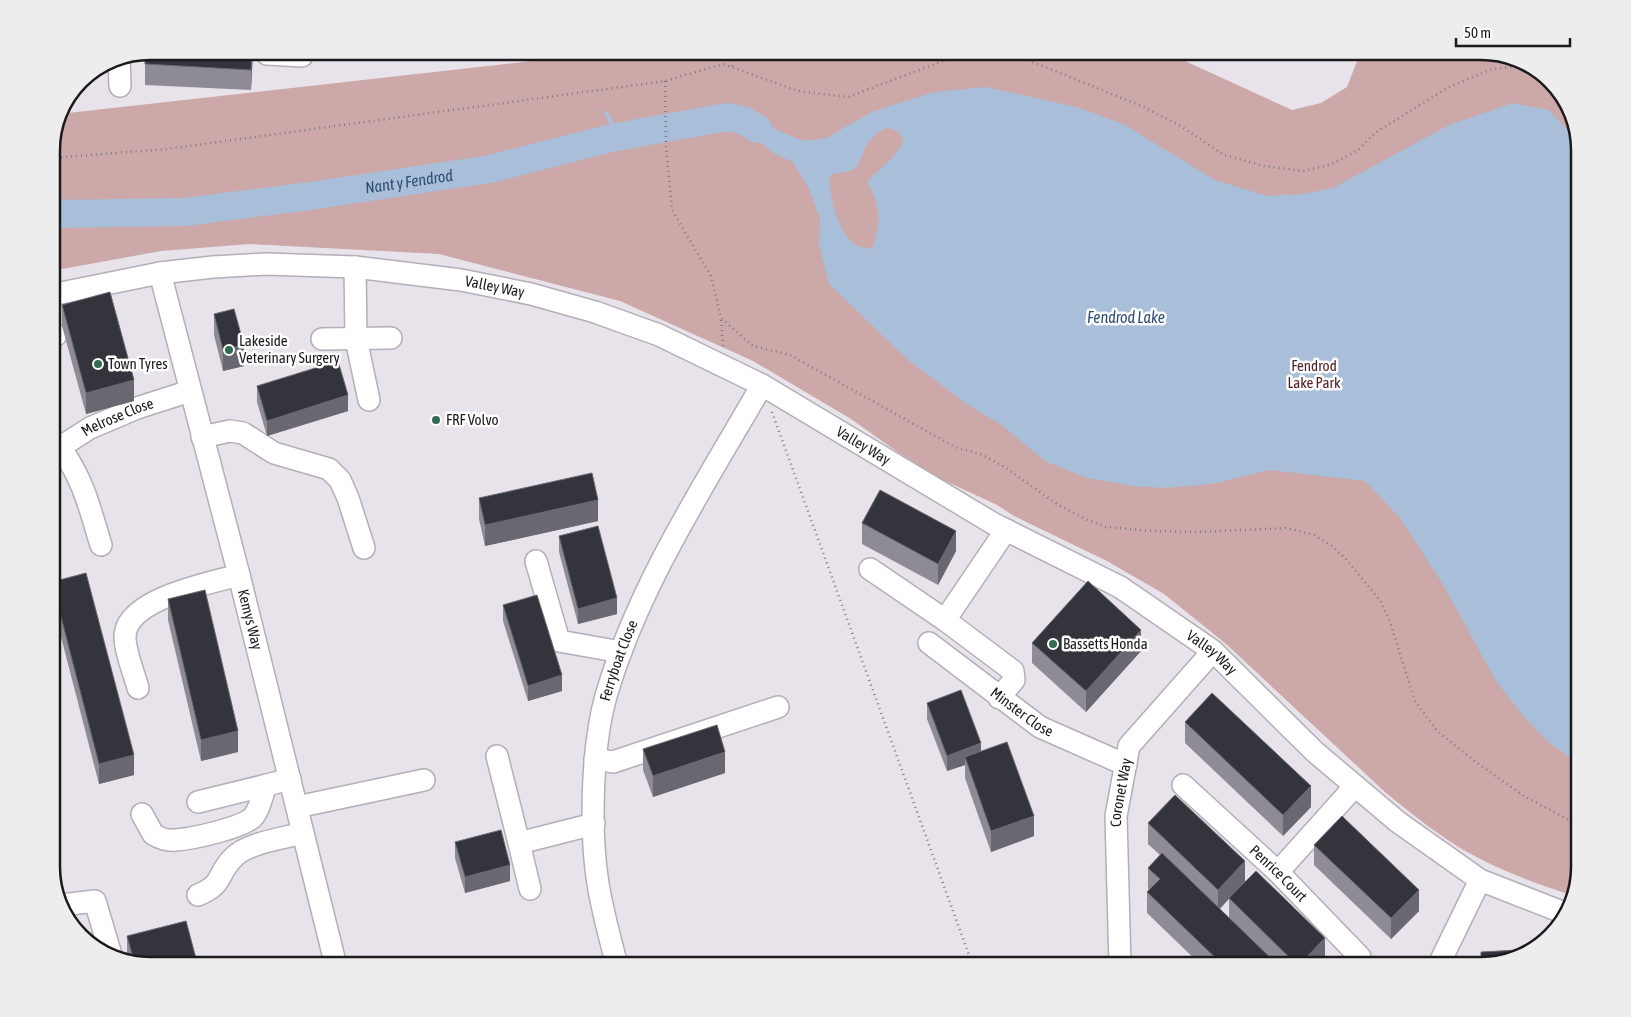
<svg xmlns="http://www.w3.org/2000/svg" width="1631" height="1017" viewBox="0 0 1631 1017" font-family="'Asap Condensed',sans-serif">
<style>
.green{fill:#cca8a9}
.water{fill:#a8bed9;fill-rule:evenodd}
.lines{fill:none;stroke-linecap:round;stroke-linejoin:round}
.stream{stroke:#a8bed9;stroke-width:4.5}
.river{stroke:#a8bed9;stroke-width:28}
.minor-casing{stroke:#b4aeb7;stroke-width:24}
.path{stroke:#7e7a80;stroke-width:2.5;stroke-dasharray:1 4;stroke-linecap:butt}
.minor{stroke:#fff;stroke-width:21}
.wall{fill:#8e8b94;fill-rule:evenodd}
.shaded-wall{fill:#696870}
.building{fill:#33343c;stroke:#696870}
.poi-dot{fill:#336b52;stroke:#fff;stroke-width:2}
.labels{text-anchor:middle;stroke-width:5;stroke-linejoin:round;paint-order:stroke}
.street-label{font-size:15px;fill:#1c1a1d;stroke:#fff}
.poi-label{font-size:15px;fill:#1c1a1d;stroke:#fff;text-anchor:start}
.park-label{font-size:15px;fill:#542127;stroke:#fff}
.water-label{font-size:16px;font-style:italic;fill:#2e4e75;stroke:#fff}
.rim{fill:none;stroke:#1c1a1d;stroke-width:2.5}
</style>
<rect width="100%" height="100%" fill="#e8e2eb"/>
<path class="green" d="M569 51H1163L1292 110 1321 103 1347 87 1361 51H1481L1531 65 1566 100 1580 144V868L1572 895C1537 884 1501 871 1469 853 1439 836 1412 814 1385 792L1225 643 1164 594 1107 561 1014 516 997 505 939 478 899 453 851 419 753 361 620 301 439 254 250 244 161 251 51 271V144L59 114 568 57Z"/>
<path class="water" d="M987 87 1080 108 1125 125 1215 180 1267 196 1303 194 1333 188 1449 125 1513 103 1549 110 1579 143 1580 765 1548 742 1524 717 1496 681 1442 583 1400 518 1365 481 1270 470 1212 484 1165 488 1133 486 1087 478 1045 461 1000 424 968 405 908 360 829 284 819 245 820 218 809 189 793 162 773 153 757 139 758 129 763 124 803 141 826 138 872 112 934 92ZM887 128 898 131 904 141 891 159 867 181C880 205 882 223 872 249 867 248 861 247 856 245 838 236 830 195 829 177 837 170 846 174 854 169 865 163 859 139 887 128Z"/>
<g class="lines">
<path class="stream" d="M606 113 612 124 626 135"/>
<path class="river" id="s1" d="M51 214 185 212 303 197 490 169 611 138 727 117 745 121 758 129"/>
<g class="minor-casing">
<g id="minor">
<path d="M267 51V54L302 56"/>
<path d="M119 57 120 86"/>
<path d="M355 267 356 339 369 400"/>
<path id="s2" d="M160 273 239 575 336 966"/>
<path id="s3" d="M51 295 160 273 213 267 266 264 355 267 461 280 531 294 595 312 659 335 762 385 994 524 1120 587 1213 651 1315 752 1398 822 1480 880 1567 914"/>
<path d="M51 337 56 335"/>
<path d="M322 339 391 338"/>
<path d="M202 437 230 431 243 433 274 453 329 469 340 480 348 498 364 548"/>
<path d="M60 447C84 481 89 506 101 545"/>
<path id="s4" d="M51 453 90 428 137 408 190 391"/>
<path d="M536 561 559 641 621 652"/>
<path d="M870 569 945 620"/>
<path id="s5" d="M929 643 1040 727 1126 765"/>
<path d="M138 688C134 673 126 655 125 639 122 599 211 583 239 575"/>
<path d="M999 698 1014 680 1013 671 945 620 1006 530"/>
<path d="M497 756 519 843 594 824"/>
<path d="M595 759 613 762 778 707"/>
<path id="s6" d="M1183 785 1278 872 1360 957 1351 966"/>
<path d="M198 802 267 785"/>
<path d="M297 807 424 780"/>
<path d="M142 814 153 834C159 838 168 841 175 840 192 839 242 828 253 817 261 808 261 795 267 785L290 779"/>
<path d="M519 843 530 889"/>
<path d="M1278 872 1355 786"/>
<path d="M198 895C225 884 216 874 234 857 247 843 285 838 303 833"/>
<path d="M61 905 95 901 111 955"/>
<path id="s7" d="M617 966C610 937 601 907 597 877 590 827 592 745 606 696 638 586 705 484 762 385"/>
<path id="s8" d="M1120 966 1116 816 1129 746 1213 651"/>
<path d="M1438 966 1480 880"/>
</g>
</g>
<path class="path" d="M994 51 1023 58 1146 108 1182 127 1224 155 1264 166 1304 171 1332 164 1358 150 1375 133 1447 88 1492 69 1527 65 1532 66
M732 66 737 51
M665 81 666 146 672 210 711 276 721 318 753 346 790 355 955 447 983 455 1006 468 1057 504 1085 519 1106 527 1152 531 1197 532 1287 528 1314 535 1332 546 1346 559 1381 602 1389 619 1415 701 1437 731 1477 763 1524 796 1580 826
M51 158 167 149 665 81 723 64 798 91 848 97 940 62 993 51
M721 320 723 347
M772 412 973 966"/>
<use href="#minor" class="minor"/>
</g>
<path class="wall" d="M150 51H253L251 90 145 85V64Z
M62 305 134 401 86 414 62 326Z
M214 314 244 366 223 371 214 335Z
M257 386 348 411 267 436 257 402Z
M479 498 598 521 485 546 479 519Z
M862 523 956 551 938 585 862 544Z
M559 536 617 614 578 624 559 552Z
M52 582 134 775 99 784 52 602Z
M168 599 238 752 201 761 168 620Z
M503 605 562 691 528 701 503 621Z
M1032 643 1141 651 1086 712 1032 663Z
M927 703 981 751 1034 836 991 852 965 778V765L947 771 927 719Z
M1185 722 1311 807 1283 836 1185 743Z
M643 749 725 773 653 797 643 770Z
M1148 823 1245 882 1325 959 1318 966H1202L1147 913V892L1149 890 1148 889V868L1160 855 1148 844ZM1229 899V918L1220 909Z
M455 842 510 881 465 893 455 858Z
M1314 845 1419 911 1391 939 1314 865Z
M127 936 150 966 128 960 127 957Z"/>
<path class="shaded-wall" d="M252 51H253L251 90V70Z
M244 345V366L223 371V350Z
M134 380V401L86 414V393Z
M348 395V411L267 436V421Z
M598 500V521L485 546V525Z
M956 531V551L938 585V564Z
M617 598V614L578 624V609Z
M1141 630V651L1086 712V691Z
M562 675V691L528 701V686Z
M238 731V752L201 761V740Z
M981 743V759L965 757V765L947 771V756Z
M725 752V773L653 797V776Z
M134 755V775L99 784V764Z
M1311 786V807L1283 836V815Z
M1034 816V836L991 852V831Z
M1245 861V882L1218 910V890Z
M510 865V881L465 893V877Z
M1419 890V911L1391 939V918Z
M1325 938V959L1318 966H1298Z"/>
<path class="building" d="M150 51H252L251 70 145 64V52Z
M110 292 134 380 86 393 62 305Z
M234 309 244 345 223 350 214 314Z
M338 361 348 395 267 421 257 386Z
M592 473 598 500 485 525 479 498Z
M880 490 956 531 938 564 862 523Z
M598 526 617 598 578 609 559 536Z
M86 573 134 755 99 764 52 582Z
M1088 581 1141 630 1086 691 1032 643Z
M205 590 238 731 201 740 168 599Z
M537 595 562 675 528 686 503 605Z
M961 690 981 743 947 756 927 703Z
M1212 693 1311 786 1283 815 1185 722Z
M717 725 725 752 653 776 643 749Z
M1007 742 1034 816 991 831 965 757Z
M1175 795 1245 861 1218 890 1148 823Z
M1342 816 1419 890 1391 918 1314 845Z
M501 830 510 865 465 877 455 842Z
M1162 853 1279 966H1224L1147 892 1160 879 1148 868Z
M1256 871 1325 938 1298 966 1229 898Z
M186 921 198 966H150L134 961 127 936Z
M1518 950V956L1481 966V952Z"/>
<g class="poi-dot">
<circle cx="229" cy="350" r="5"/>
<circle cx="98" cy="364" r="5"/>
<circle cx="436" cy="420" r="5"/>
<circle cx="1053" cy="644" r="5"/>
</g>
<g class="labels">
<g class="street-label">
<text dy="5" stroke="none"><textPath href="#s3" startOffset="448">Valley Way</textPath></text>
<text dy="5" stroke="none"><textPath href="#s4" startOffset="76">Melrose Close</textPath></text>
<text dy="5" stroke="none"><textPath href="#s3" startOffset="852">Valley Way</textPath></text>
<text dy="5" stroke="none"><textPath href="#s2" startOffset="358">Kemys Way</textPath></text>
<text dy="5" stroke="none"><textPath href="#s3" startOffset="1258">Valley Way</textPath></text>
<text dy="5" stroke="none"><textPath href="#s7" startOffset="311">Ferryboat Close</textPath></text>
<text dy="5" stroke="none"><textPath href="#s5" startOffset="116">Minster Close</textPath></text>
<text dy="5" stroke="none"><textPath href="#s8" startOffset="174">Coronet Way</textPath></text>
<text dy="5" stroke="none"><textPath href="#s6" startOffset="130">Penrice Court</textPath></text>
</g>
<g class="poi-label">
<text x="239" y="346">Lakeside<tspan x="239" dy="17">Veterinary Surgery</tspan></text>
<text x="108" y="369">Town Tyres</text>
<text x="446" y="425">FRF Volvo</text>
<text x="1063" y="649">Bassetts Honda</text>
</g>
<g class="park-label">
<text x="1314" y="371">Fendrod<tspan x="1314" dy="17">Lake Park</tspan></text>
</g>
<g class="water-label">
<text dy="6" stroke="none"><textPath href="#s1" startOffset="360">Nant y Fendrod</textPath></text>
<text x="1126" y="323">Fendrod Lake</text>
</g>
</g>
<path d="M0 0H1631V1017H0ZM150 60H1481A90 90 0 0 1 1571 150V867A90 90 0 0 1 1481 957H150A90 90 0 0 1 60 867V150A90 90 0 0 1 150 60Z" fill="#ededed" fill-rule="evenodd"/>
<path class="rim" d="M150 60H1481A90 90 0 0 1 1571 150V867A90 90 0 0 1 1481 957H150A90 90 0 0 1 60 867V150A90 90 0 0 1 150 60Z"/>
<path d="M1456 38v8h114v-8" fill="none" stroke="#1c1a1d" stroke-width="2.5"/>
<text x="1464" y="38" font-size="15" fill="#1c1a1d" stroke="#ffffff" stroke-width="4" paint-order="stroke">50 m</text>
</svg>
